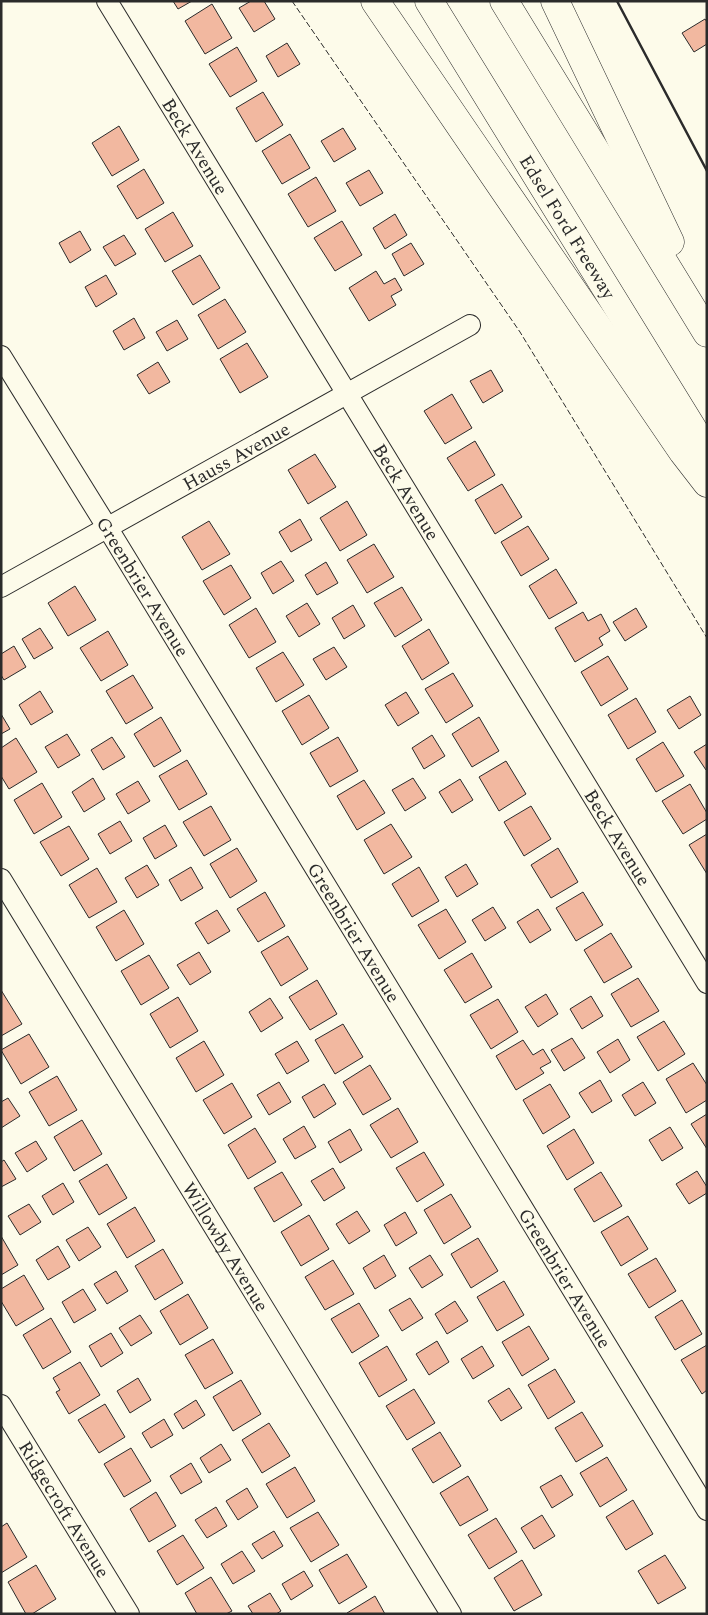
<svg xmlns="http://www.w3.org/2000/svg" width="708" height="1615" viewBox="0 0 708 1615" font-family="Spectral,serif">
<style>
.building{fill:#f2b8a0;stroke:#2b2b2b}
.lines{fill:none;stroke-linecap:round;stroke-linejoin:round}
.street-casing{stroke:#2b2b2b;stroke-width:22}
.highway-casing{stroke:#2b2b2b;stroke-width:29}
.street{stroke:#fdfbea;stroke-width:20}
.highway{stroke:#fdfbea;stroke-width:28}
.fence{stroke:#2b2b2b;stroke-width:1;stroke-dasharray:6 2.5;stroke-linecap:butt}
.wall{stroke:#2b2b2b;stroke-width:2.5}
.labels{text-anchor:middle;stroke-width:4;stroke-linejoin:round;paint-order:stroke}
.street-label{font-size:19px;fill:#2b2b2b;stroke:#fdfbea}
</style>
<rect width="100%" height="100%" fill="#fdfbea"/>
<path class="building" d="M173 1H192L178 9Z
M251 1H264L275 19 254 32 239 8Z
M212 4 232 38 205 54 185 21Z
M705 19 707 22V44L694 52 682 33Z
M287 43 300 64 278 77 266 56Z
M237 47 257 81 230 97 209 64Z
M263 92 283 125 256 142 236 108Z
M119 126 139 160 112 176 92 143Z
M343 128 356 149 334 162 321 141Z
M290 134 310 168 282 184 262 151Z
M144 169 164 203 137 219 117 186Z
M369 170 383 193 360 206 346 183Z
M316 177 336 211 308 227 288 194Z
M173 212 193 246 165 262 145 229Z
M395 214 407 235 385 249 373 228Z
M342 221 362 255 335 271 314 238Z
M80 231 91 250 70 263 59 243Z
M124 235 136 254 115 266 103 247Z
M411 243 424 264 404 276 392 254Z
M200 255 220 288 193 305 172 271Z
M376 271 384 284 395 278 402 290 391 296 396 305 369 321 349 288Z
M106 275 117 294 96 307 85 287Z
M225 299 246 332 218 349 198 315Z
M134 318 145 338 124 350 113 331Z
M177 320 188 339 167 351 156 332Z
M247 343 268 377 240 393 220 359Z
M158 362 170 382 149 394 137 375Z
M491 370 503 391 483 403 470 381Z
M452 394 472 428 445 444 424 411Z
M475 441 495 475 468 491 447 458Z
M315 454 336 487 308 504 288 470Z
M502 484 522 517 495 534 475 500Z
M347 501 367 535 340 551 320 518Z
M300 519 312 540 291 552 279 532Z
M209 521 230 554 202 570 182 537Z
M528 526 549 559 521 576 501 542Z
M374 544 394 577 367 593 347 560Z
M281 561 294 581 273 594 261 573Z
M326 562 338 583 317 595 305 575Z
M231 565 251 598 224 615 203 581Z
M556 569 577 603 549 619 529 586Z
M75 586 96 620 68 636 48 603Z
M402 587 422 620 395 637 374 603Z
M307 603 320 624 299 637 286 616Z
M353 605 365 626 344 639 332 618Z
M256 608 276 642 249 658 229 625Z
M636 608 647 627 625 641 613 622Z
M583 612 588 621 601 614 610 631 599 638 603 645 575 662 555 628Z
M40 628 53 648 34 659 22 639Z
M429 629 449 663 422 680 402 646Z
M108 631 128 665 101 681 80 648Z
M14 646 26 667 4 680 1 675V654Z
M334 647 347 667 326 680 313 659Z
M283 652 304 685 276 702 256 668Z
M608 656 628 689 601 706 581 672Z
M453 673 473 706 446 723 425 689Z
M133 675 153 708 126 724 106 691Z
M40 691 53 712 31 725 19 705Z
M406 692 419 713 398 726 385 705Z
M309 695 329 728 302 745 282 711Z
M690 696 701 715 679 729 667 710Z
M636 698 656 732 628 749 608 715Z
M1 714 10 729 1 734Z
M161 717 181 751 154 767 134 734Z
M479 717 499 751 472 767 452 734Z
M67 734 80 755 58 768 45 747Z
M432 735 445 756 424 769 412 748Z
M112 737 125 757 103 770 91 750Z
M338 737 358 771 330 787 310 753Z
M16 738 37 772 9 789 1 776V748Z
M663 742 684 776 656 792 636 759Z
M707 744V770H706L694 752Z
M187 760 207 794 179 810 159 776Z
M506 761 526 794 499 811 479 777Z
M93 778 105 799 84 812 72 792Z
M413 778 426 798 405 811 392 790Z
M460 779 473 800 452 813 439 792Z
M364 780 385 813 357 830 337 796Z
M138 781 150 801 128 814 116 794Z
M42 783 62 817 34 834 14 800Z
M690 784 707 813V819L683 834 662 801Z
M211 806 231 840 204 856 183 822Z
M531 806 551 839 524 856 504 822Z
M120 821 132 841 110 854 98 834Z
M391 824 412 857 384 874 364 840Z
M165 825 177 846 155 859 143 838Z
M69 826 89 859 61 876 40 842Z
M707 834V874L689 845Z
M237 848 257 881 230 898 210 864Z
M558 848 578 882 551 898 531 865Z
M466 864 478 884 457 897 445 877Z
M147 865 159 885 137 898 125 878Z
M191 867 203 888 181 901 169 880Z
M419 867 439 901 412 917 392 884Z
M97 868 117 902 89 918 69 885Z
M265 892 285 926 258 942 237 909Z
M583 892 603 925 576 941 556 908Z
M493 907 506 928 485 941 472 920Z
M446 909 466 942 439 959 418 925Z
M538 909 551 930 530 943 517 922Z
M124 910 144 944 116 961 96 927Z
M217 910 230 931 208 944 195 923Z
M611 933 632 967 604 983 584 950Z
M288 936 308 969 281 986 261 952Z
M199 952 211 972 190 985 177 965Z
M472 953 492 987 465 1003 444 970Z
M149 955 169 988 141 1005 121 971Z
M638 978 659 1011 631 1027 611 994Z
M317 980 337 1014 310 1030 289 997Z
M1 990 22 1024 1 1036Z
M546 994 558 1014 538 1027 525 1007Z
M591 996 603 1016 582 1029 570 1009Z
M178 997 198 1031 170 1048 150 1014Z
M270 998 283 1018 261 1032 249 1012Z
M498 999 518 1032 491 1049 470 1015Z
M664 1021 685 1054 658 1071 637 1037Z
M343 1024 363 1057 335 1074 315 1040Z
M29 1034 49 1067 21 1084 1 1050Z
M572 1038 585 1058 564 1071 551 1050Z
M618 1039 630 1060 610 1073 597 1052Z
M523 1040 533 1055 543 1049 551 1062 540 1068 544 1073 516 1090 496 1056Z
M204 1041 224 1075 196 1092 176 1058Z
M297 1041 309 1061 287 1074 275 1054Z
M693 1063 707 1085V1100L686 1113 666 1079Z
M370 1065 391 1099 363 1115 343 1082Z
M57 1076 77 1110 49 1126 29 1092Z
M600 1080 612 1101 592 1113 579 1093Z
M279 1082 291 1102 269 1115 257 1095Z
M643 1082 656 1103 635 1116 622 1095Z
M232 1083 252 1117 224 1134 203 1100Z
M324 1084 336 1104 314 1118 302 1097Z
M550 1084 570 1117 543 1134 523 1100Z
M8 1098 20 1116 1 1128V1102Z
M398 1108 418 1142 391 1158 370 1125Z
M707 1114V1149L691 1124Z
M82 1120 102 1154 74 1171 54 1137Z
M304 1126 316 1147 295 1159 283 1139Z
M670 1127 683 1148 662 1161 649 1140Z
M255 1128 276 1162 248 1179 228 1145Z
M350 1129 362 1150 340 1163 328 1142Z
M574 1129 594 1163 567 1180 547 1146Z
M36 1141 47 1159 27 1172 15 1153Z
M424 1152 444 1185 417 1202 396 1168Z
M4 1160 16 1179 1 1187V1162Z
M107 1164 127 1198 99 1215 79 1181Z
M333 1168 345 1188 324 1201 311 1181Z
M697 1171 707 1187V1193L689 1204 676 1184Z
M282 1172 302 1205 274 1222 254 1188Z
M601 1172 622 1206 594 1222 574 1189Z
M63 1183 74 1202 53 1215 42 1196Z
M451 1194 471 1227 444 1244 424 1210Z
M29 1204 41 1222 20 1235 8 1216Z
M135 1207 155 1241 127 1258 107 1224Z
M357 1211 370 1231 349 1244 336 1224Z
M405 1212 417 1233 396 1246 384 1225Z
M309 1215 329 1249 301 1266 281 1232Z
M628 1216 648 1249 621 1266 601 1232Z
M88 1227 101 1247 79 1261 66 1240Z
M1 1236 18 1265 1 1275Z
M478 1238 498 1271 471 1288 451 1254Z
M58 1246 70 1267 48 1280 36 1260Z
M163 1249 183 1283 155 1300 135 1266Z
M384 1255 396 1276 375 1289 363 1268Z
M430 1255 443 1275 422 1288 409 1268Z
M656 1258 676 1291 649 1308 628 1274Z
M333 1260 354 1294 325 1310 305 1277Z
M116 1271 128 1291 107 1304 94 1284Z
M24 1275 44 1309 16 1326 1 1301V1289Z
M504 1281 524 1315 497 1331 477 1297Z
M83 1289 96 1310 74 1323 62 1302Z
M188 1294 208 1328 180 1345 160 1311Z
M410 1298 423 1318 402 1331 389 1310Z
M682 1300 702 1334 675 1350 655 1317Z
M455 1301 468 1321 447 1334 435 1314Z
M359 1303 379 1336 352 1353 331 1319Z
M140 1315 152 1333 131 1346 119 1328Z
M51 1318 71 1352 43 1369 23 1335Z
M529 1326 549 1359 522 1376 502 1342Z
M111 1333 123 1353 101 1367 89 1346Z
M213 1339 233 1373 205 1389 185 1355Z
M437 1341 449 1362 429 1375 416 1354Z
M707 1345V1390L702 1394 681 1360Z
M387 1346 407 1380 379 1397 359 1363Z
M482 1346 494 1366 473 1379 461 1359Z
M80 1362 100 1395 69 1414 56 1392 60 1390 53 1378Z
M555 1369 575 1402 548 1419 528 1385Z
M138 1378 151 1400 130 1413 117 1391Z
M241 1380 261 1414 233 1431 213 1397Z
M509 1388 522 1408 501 1421 488 1401Z
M414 1389 435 1423 407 1440 386 1406Z
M196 1400 205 1415 183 1429 174 1414Z
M105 1404 125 1437 99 1453 78 1420Z
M582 1412 603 1446 576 1462 555 1428Z
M164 1419 173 1435 151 1448 142 1433Z
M269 1423 290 1456 262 1473 242 1440Z
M440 1432 461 1466 433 1483 412 1449Z
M221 1444 231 1460 209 1473 200 1458Z
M131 1448 151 1481 124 1497 104 1464Z
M607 1457 627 1490 600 1507 580 1473Z
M191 1463 202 1482 181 1494 170 1476Z
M295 1467 315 1501 287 1518 266 1484Z
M561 1475 573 1495 552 1508 540 1487Z
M468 1476 488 1510 460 1526 440 1493Z
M247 1488 258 1507 238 1520 226 1501Z
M156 1492 176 1526 149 1542 130 1509Z
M633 1500 653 1534 626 1550 606 1517Z
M216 1507 227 1526 207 1538 195 1520Z
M318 1512 339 1545 311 1562 290 1528Z
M542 1515 555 1536 534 1549 521 1528Z
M496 1518 517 1552 489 1569 468 1535Z
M7 1523 27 1557 1 1573V1527Z
M274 1531 283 1546 262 1559 252 1544Z
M183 1535 204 1568 177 1585 157 1551Z
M242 1551 255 1571 233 1584 221 1564Z
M347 1554 367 1587 339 1604 319 1570Z
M665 1555 686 1588 658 1604 638 1571Z
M522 1560 542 1595 514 1611 494 1578Z
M36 1565 56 1599 32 1614H26L8 1582Z
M304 1571 313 1586 291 1600 282 1584Z
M211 1577 232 1611 226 1614H197L185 1593Z
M270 1593 281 1611 276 1614H253L248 1606Z
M375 1596 385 1614H347V1613Z"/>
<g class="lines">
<g class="street-casing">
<g id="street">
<path id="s1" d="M107 1 707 983"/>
<path id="s2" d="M1 356 107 527 707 1510"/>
<path id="s3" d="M1 587 470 325"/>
<path id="s4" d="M1 879 451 1614"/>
<path id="s5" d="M1 1405 129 1614"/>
</g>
</g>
<g class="highway-casing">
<g id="highway">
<path d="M375 1 683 452 707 483"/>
<path id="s6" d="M429 1 707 452"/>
<path d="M504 1 707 333"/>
<path d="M555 1 670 242"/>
</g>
</g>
<use href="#street" class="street"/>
<use href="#highway" class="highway"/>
<path class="fence" d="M292 1 520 332 707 638"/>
<path class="wall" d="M617 1 707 171"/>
</g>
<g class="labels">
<g class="street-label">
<text dy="7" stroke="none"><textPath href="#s1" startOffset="170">Beck Avenue</textPath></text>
<text dy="7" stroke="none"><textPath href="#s6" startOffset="265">Edsel Ford Freeway</textPath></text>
<text dy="7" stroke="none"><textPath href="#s3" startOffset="269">Hauss Avenue</textPath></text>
<text dy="7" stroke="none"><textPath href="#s1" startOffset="575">Beck Avenue</textPath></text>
<text dy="7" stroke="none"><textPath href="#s2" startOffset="271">Greenbrier Avenue</textPath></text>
<text dy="7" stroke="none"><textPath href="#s1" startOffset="980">Beck Avenue</textPath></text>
<text dy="7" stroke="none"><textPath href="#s2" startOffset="676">Greenbrier Avenue</textPath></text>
<text dy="7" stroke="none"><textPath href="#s4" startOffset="431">Willowby Avenue</textPath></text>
<text dy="7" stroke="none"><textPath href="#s2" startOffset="1081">Greenbrier Avenue</textPath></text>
<text dy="7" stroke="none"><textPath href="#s5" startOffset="122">Ridgecroft Avenue</textPath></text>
</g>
</g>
<rect width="708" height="1615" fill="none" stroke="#2b2b2b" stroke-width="5"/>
</svg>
